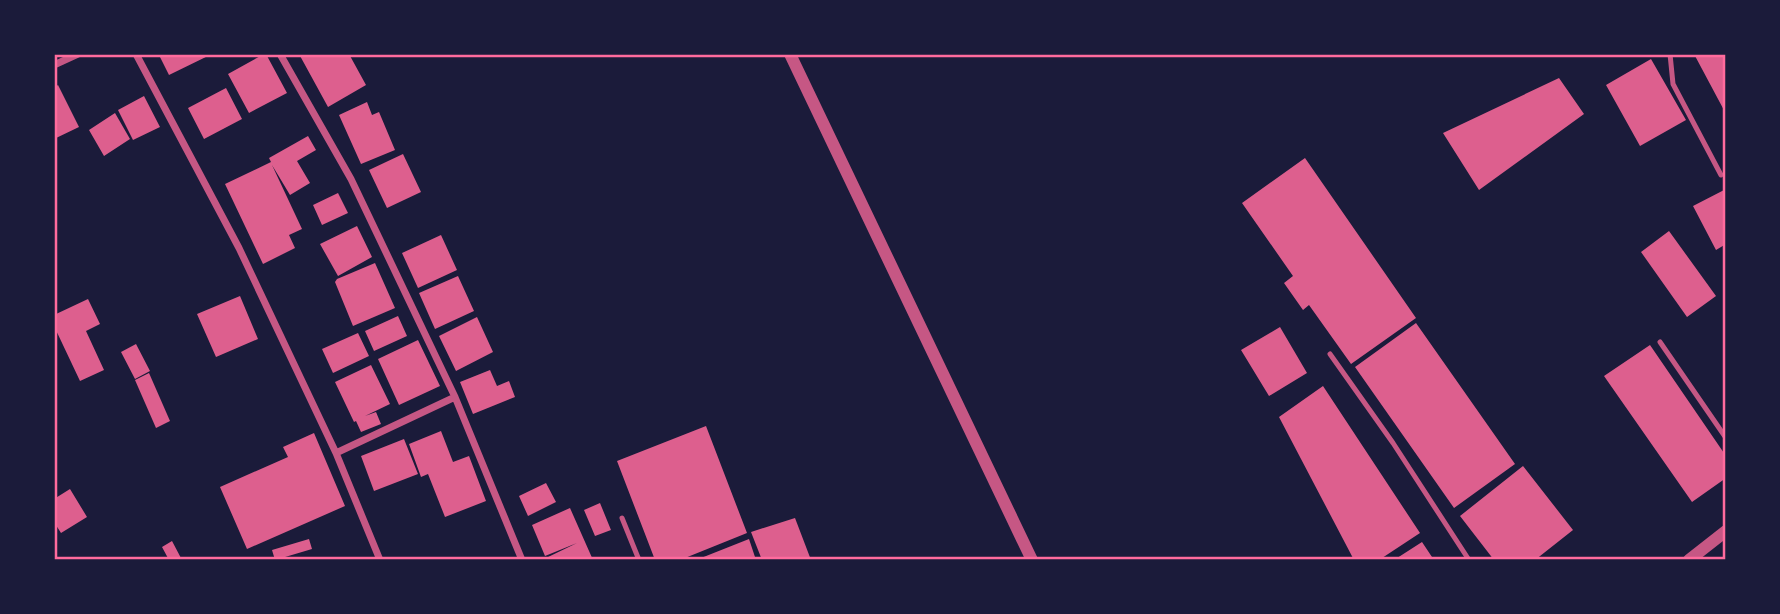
<svg xmlns="http://www.w3.org/2000/svg" width="1780" height="614" viewBox="0 0 1780 614" font-family="'Crimson Pro',serif">
<style>
.building{fill:#dd5f8e}
.lines{fill:none;stroke-linecap:round;stroke-linejoin:round}
.service{stroke:#c65784;stroke-width:5}
.minor{stroke:#c65784;stroke-width:7}
.tertiary{stroke:#c65784;stroke-width:12}
.neatline{fill:none;stroke:#ff6b9d;stroke-width:2.5}
</style>
<rect width="100%" height="100%" fill="#1b1b3a"/>
<path class="building" d="M161 54H212L169 75 159 55Z
M264 54H266L287 93 249 113 228 74Z
M299 54H349L366 85 328 107Z
M1694 54H1726V114Z
M1651 59 1686 120 1640 146 1606 85Z
M1559 78 1584 114 1479 190 1443 133Z
M58 85 79 127 54 139V88Z
M226 88 242 119 204 139 188 108Z
M144 96 160 127 133 140 118 110Z
M367 102 372 115 379 112 395 150 361 164 339 115Z
M115 113 130 139 104 156 89 130Z
M308 136 316 150 297 161 310 183 290 195 272 165 302 229 289 235 295 248 263 264 225 184 271 162 269 158Z
M403 154 421 192 387 208 369 170Z
M1305 158 1416 318 1351 364 1309 305 1303 310 1284 283 1293 276 1242 203Z
M1726 189V244L1716 250 1693 206Z
M338 193 348 213 322 225 313 205Z
M357 226 372 257 338 276 320 244Z
M1669 231 1716 296 1687 317 1641 252Z
M441 235 457 270 418 288 402 253Z
M375 263 395 308 353 326 335 282 337 279Z
M458 276 474 311 435 329 419 293Z
M240 296 258 339 216 357 197 314Z
M88 299 100 324 86 331 104 370 80 381 54 326V315Z
M398 316 407 336 374 351 365 331Z
M477 317 493 352 456 371 439 336Z
M1416 323 1515 464 1454 508 1355 367Z
M1280 327 1307 373 1269 396 1241 350Z
M358 333 369 356 333 373 322 349Z
M418 340 440 386 399 405 378 359Z
M136 344 150 371 135 379 121 352Z
M1650 345 1726 456V478L1692 502 1604 376Z
M371 365 390 404 365 416 376 412 381 424 361 432 356 421 354 422 335 382Z
M490 370 497 386 509 381 515 397 473 414 460 382Z
M149 373 170 421 156 428 135 380Z
M1323 386 1420 533 1379 560H1354L1279 417Z
M706 426 747 533 680 560H655L617 461Z
M441 431 453 462 469 456 486 501 445 517 428 474 421 477 409 444Z
M314 433 345 506 247 549 220 487 288 457 283 447Z
M404 439 418 474 374 491 361 456Z
M1523 466 1573 530 1535 560H1494L1460 516Z
M546 483 556 502 528 516 519 496Z
M70 489 87 517 61 533 54 522V499Z
M600 503 611 530 595 536 584 510Z
M570 508 593 560H547L546 558 577 543 545 556 532 525Z
M795 518 811 560H762L751 532Z
M309 539 312 549 275 560 272 550Z
M749 539 756 560H696Z
M172 541 182 560H169L162 547Z
M1422 542 1434 560H1394Z"/>
<g class="lines">
<path class="service" d="M1670 54 1673 84 1721 175
M1660 342 1726 438
M1330 354 1393 443 1469 560
M622 518 639 560"/>
<path class="minor" d="M136 54 239 248 336 453 380 560
M280 54 351 179 455 397 522 560
M54 65 78 54
M336 453 455 397"/>
<path class="tertiary" d="M790 54 1032 560
M1689 560 1726 531"/>
</g>
<rect width="1780" height="614" fill="none" stroke="#1b1b3a" stroke-width="112"/>
<rect x="56" y="56" width="1668" height="502" class="neatline"/>
</svg>
